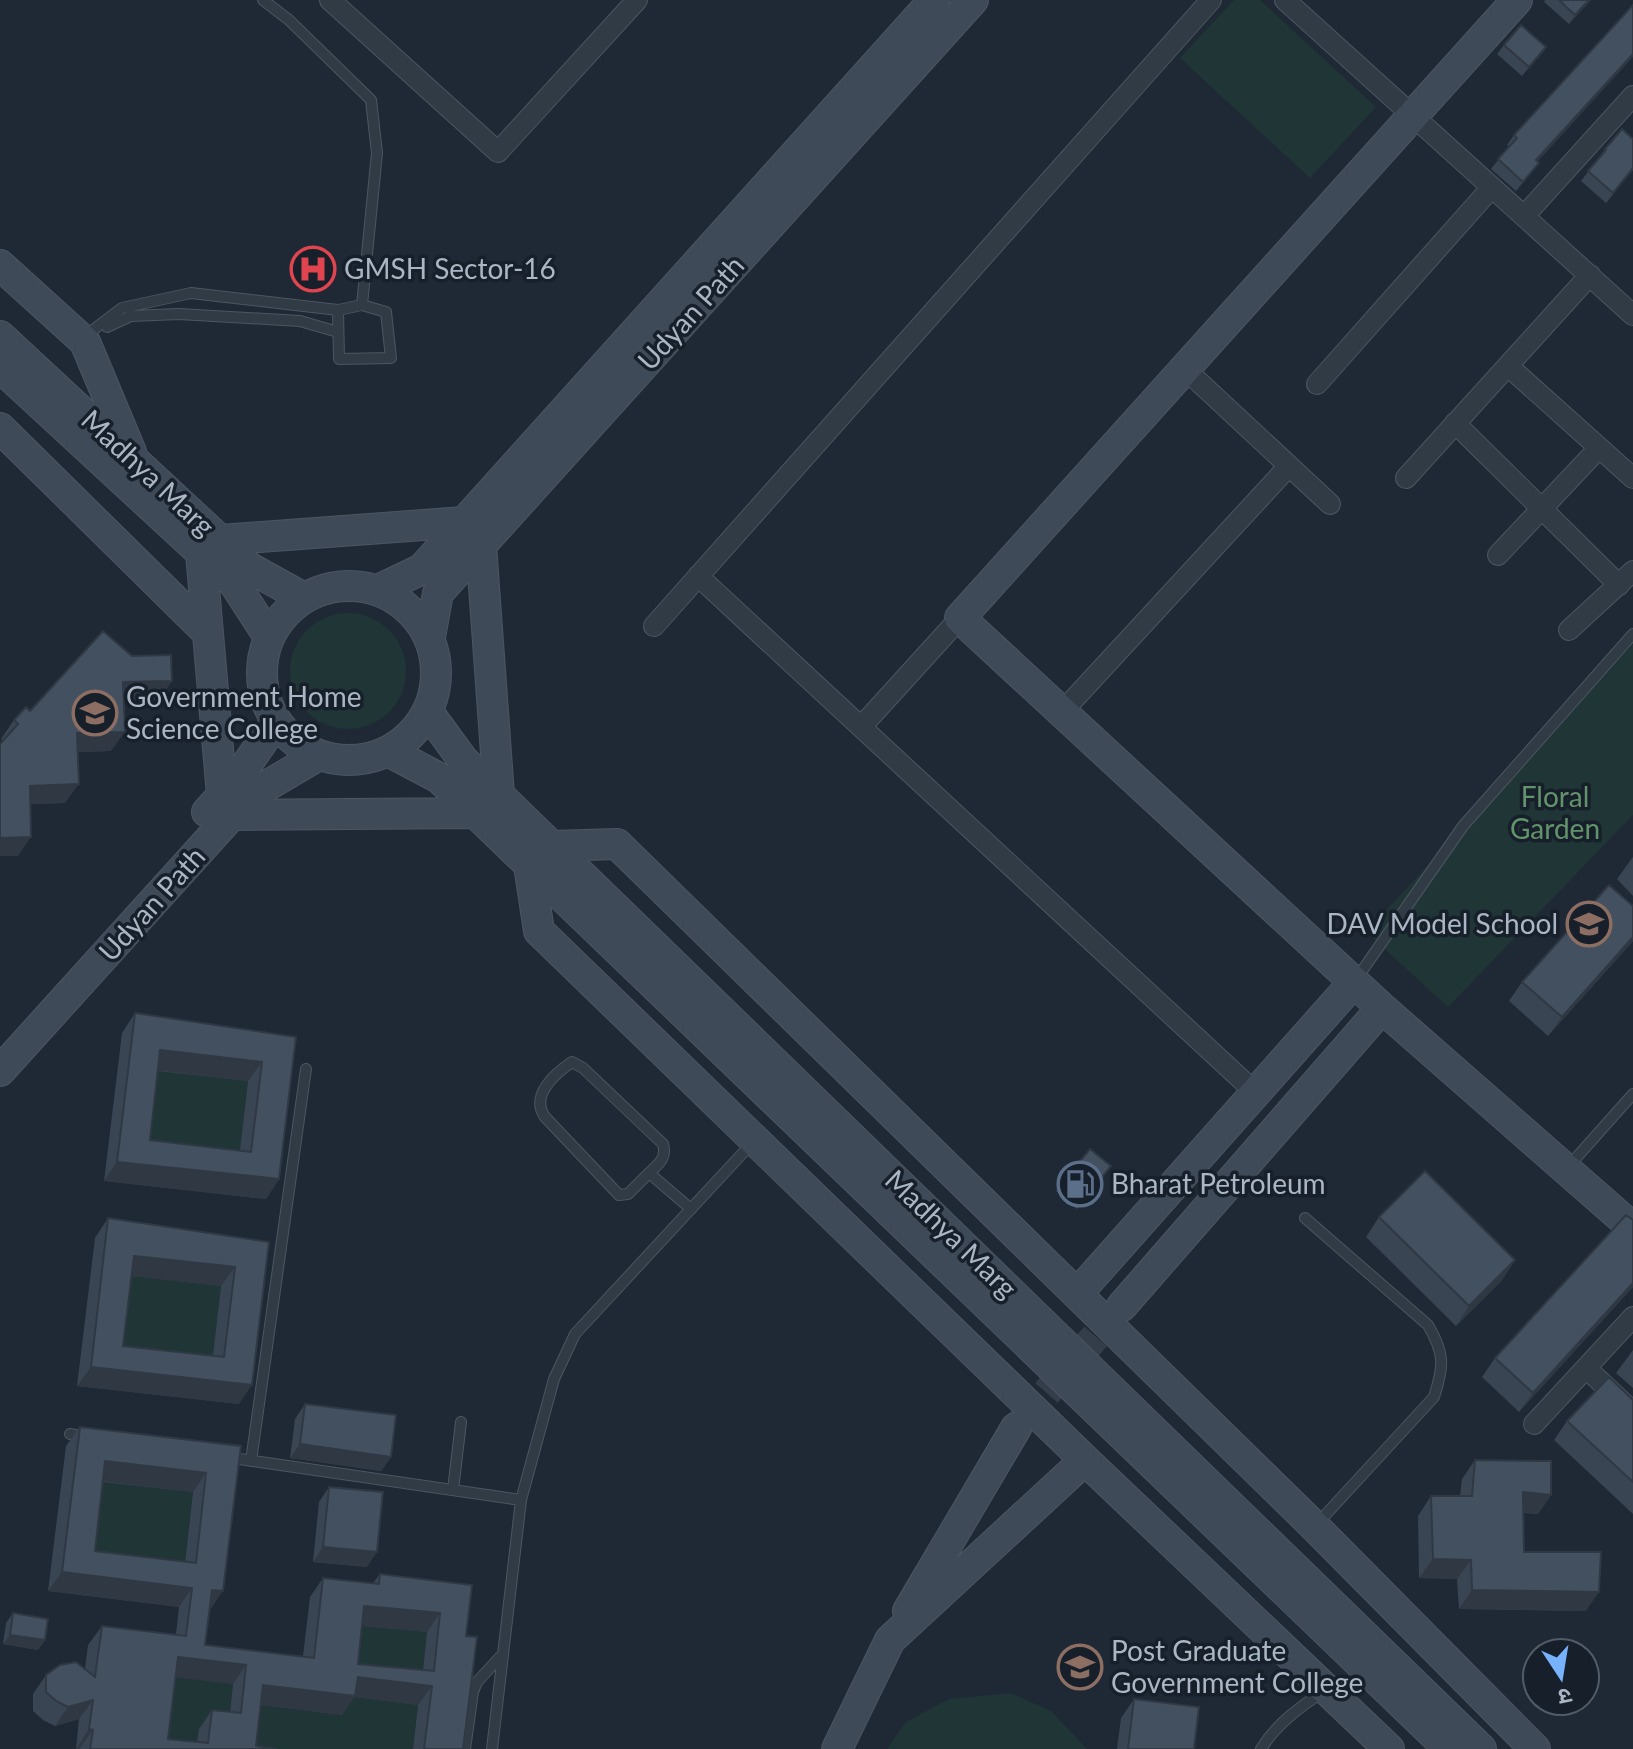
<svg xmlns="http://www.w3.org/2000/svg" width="1633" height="1749" viewBox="0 0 1633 1749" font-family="Lato,'Noto Sans Devanagari',sans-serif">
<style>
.green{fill:#203536}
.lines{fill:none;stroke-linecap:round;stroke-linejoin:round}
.secondary-tunnel{stroke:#333e4a;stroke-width:30;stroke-dasharray:30 15;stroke-linecap:butt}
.lane-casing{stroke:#4c5661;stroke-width:12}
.street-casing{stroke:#4c5661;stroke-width:22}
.secondary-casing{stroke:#4c5661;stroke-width:32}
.lane{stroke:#313b46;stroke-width:10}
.street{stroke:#313b46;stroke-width:20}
.secondary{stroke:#3f4a59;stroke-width:30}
.wall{fill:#3a4553;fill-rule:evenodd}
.shaded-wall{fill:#2f3843}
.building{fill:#435060;stroke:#2f3843;stroke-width:2;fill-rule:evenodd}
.labels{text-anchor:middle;stroke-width:7;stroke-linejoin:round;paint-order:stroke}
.poi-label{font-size:28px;fill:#aab6c4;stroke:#17202a;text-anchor:start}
.street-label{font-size:28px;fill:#aab6c4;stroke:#17202a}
.park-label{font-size:28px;fill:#62946b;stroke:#17202a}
</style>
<rect width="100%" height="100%" fill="#1e2935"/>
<path class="green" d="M1234 0H1260L1376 107 1310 178 1180 58Z
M290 671a58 58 0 1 1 116 0a58 58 0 1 1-116 0Z
M1633 644V815L1448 1007 1366 932Z
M147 1069 248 1081 238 1171 137 1159Z
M120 1275 221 1286 211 1376 110 1365Z
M92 1480 193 1492 182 1582 81 1570Z
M350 1625 427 1632 421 1690 344 1683Z
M164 1676 233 1684 227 1732 196 1749H155Z
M1011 1693 1051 1711 1087 1749H887L906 1722 949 1699Z
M344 1696 418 1705 413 1749H244L250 1704 341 1715Z"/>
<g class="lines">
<path class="secondary-tunnel" d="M1017 1427 1122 1306"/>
<g class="lane-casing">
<path id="lane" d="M263 0 289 20 371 100 377 153 362 305
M362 305 386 312 391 358 339 359 338 310Z
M107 327 131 316 179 314 300 321 338 332
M86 340 89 333 122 308 191 293 338 310
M1357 978 1463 826 1633 634
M1568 1167 1633 1094
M649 1173C659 1164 667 1158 663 1144L583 1068 572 1062C554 1074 530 1096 545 1117L619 1195 628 1194 649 1173 691 1209
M1305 1218 1428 1325C1445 1354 1444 1366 1434 1397L1316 1525
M70 1434 88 1437
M226 1457 521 1500
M251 1461 306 1069
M453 1490 461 1422
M465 1749 473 1692 477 1682 500 1657
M492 1749 521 1500 554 1379 575 1334 753 1142
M1261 1749C1276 1724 1300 1707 1324 1691"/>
</g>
<g class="street-casing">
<path id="street" d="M330 0 498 152 637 0
M1285 0 1633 315
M1524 216 1633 96
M1508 366 1633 478
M1185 369 1330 504
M1317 384 1492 187
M1455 423 1619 585
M1406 478 1590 275
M1498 555 1599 448
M698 576 1256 1093
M654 626 1211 0
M1569 630 1633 571
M1062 712 1289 466
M861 727 960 618
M1586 1368 1633 1412
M1534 1424 1633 1317"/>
</g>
<g class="secondary-casing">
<path id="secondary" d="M1517 0 960 618 1382 1008 1633 1228
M0 265 85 342 131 452
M0 336 250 568 304 598
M0 367 234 583 269 637
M0 428 208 633
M221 540 464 522
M481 545 499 795
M201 553 222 795
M262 673a87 87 0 1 1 174 0a87 87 0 1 1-174 0Z
M378 590 422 569 934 0
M430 637 438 593 973 0
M428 712 463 760 1481 1749
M388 751 439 778 1449 1749
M207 812 236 780 276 722
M233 815 476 813
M552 846 617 844 1314 1526 1535 1749
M529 865 539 931 1085 1460 1389 1749
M0 1071 248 797 319 755
M1077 1294 1354 982
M1122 1306 1382 1008
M908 1611 1016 1428
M837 1749 890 1640 1085 1460"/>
</g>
<use href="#lane" class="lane"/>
<use href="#street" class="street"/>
<use href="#secondary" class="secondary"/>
</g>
<path class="wall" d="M1545 0H1591L1569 24 1544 2Z
M1504 45 1546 47 1522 76 1497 54Z
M1514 135 1539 163 1516 191 1491 169 1509 146 1507 145Z
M1633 139V170L1606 203 1581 181 1598 159 1605 149Z
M132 656 172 681 158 700 124 701 111 751 78 752 65 803 30 804 18 856 3 741 1 739 14 720Z
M1633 857V896L1617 879Z
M1633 906V941L1548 1036 1509 1001 1522 982Z
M135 1013 296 1037 279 1179 266 1199 104 1181 122 1033ZM158 1071 248 1081 240 1150 150 1140Z
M1104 1176 1077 1209 1056 1191 1063 1182Z
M1379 1217 1515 1260 1502 1280 1456 1326 1366 1237Z
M108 1218 269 1242 239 1404 77 1386 95 1238ZM131 1276 221 1286 213 1355 123 1346Z
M1633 1220V1287L1519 1412 1482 1377 1495 1358Z
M1633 1350V1388L1616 1373Z
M1633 1400V1514L1554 1440 1567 1421Z
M305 1404 391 1457 381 1471 290 1458 295 1419Z
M80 1427 241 1446 210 1610 205 1645 303 1656 310 1597 323 1578 373 1583 380 1574 472 1585 466 1636 463 1749H413L418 1705 354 1697 342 1715 261 1705 256 1746 277 1749H76L79 1719 55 1726 43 1720 33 1711V1694L46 1675 85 1669 88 1645 102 1626 176 1634 179 1607 48 1591 66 1446ZM103 1482 193 1492 185 1562 95 1551ZM362 1626 427 1632 423 1670 358 1664ZM175 1677 233 1684 230 1712 212 1710 199 1729 197 1742 168 1739Z
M1475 1460 1551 1495 1538 1514 1523 1513 1524 1552 1586 1611 1459 1609 1457 1579 1419 1578 1418 1516 1431 1496H1460L1462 1479Z
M329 1487 367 1567 313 1562 319 1502Z
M13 1613 45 1640 38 1650 3 1644 6 1623Z
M1134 1699 1194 1749H1117L1121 1718Z"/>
<path class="shaded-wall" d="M1589 0H1591L1569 24 1575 15Z
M1546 47 1540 56 1522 76 1529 67Z
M1633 54V57L1530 170 1536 160Z
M172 681 158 700 110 701 123 682Z
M125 732 111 751 64 752 77 733Z
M79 784 65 803 16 805 30 786Z
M31 837 18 856H0V838Z
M1633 937V941L1548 1036 1562 1017Z
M160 1050 262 1062 248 1081 147 1069Z
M117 1162 279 1179 266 1199 104 1181Z
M134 1256 235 1267 221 1286 120 1275Z
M1515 1260 1502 1280 1456 1326 1469 1306Z
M1633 1283V1287L1519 1412 1533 1393Z
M91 1367 252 1385 239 1404 77 1386Z
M300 1444 391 1457 381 1471 290 1458Z
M105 1461 206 1473 193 1492 92 1480Z
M1523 1492 1551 1495 1538 1514 1510 1511Z
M323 1547 377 1552 367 1567 313 1562Z
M1433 1559 1471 1560 1457 1579 1419 1578Z
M62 1572 192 1588 179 1607 48 1591Z
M212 1590 223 1591 210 1610Z
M1472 1590 1599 1592 1586 1611 1459 1609Z
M364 1606 440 1613 427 1632 350 1625Z
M10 1635 45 1640 38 1650 3 1644Z
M178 1657 246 1665 233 1684 164 1676Z
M358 1677 432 1686 418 1705 354 1697 342 1715 250 1704 263 1685Z
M93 1700 79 1719 55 1726 68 1707Z
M89 1729 93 1730 79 1749H76Z"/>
<path class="building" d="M1559 0H1589L1575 15Z
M1633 5V54L1536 160 1539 163 1523 182 1498 159 1517 138 1514 135Z
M1521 25 1546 47 1529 67 1504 45Z
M1622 129 1633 139V168L1613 193 1588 171 1606 150 1605 149Z
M103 631 132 656 171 655 172 681 123 682 125 732 77 733 79 784 30 786 31 837 0 838V744L18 724 14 720 26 707 30 711Z
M1609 885 1633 906V937L1562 1017 1522 982Z
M135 1013 296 1037 279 1179 117 1162ZM160 1050 262 1062 251 1152 150 1140Z
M1090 1149 1111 1166 1084 1199 1063 1182Z
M1425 1171 1515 1260 1469 1306 1379 1217Z
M1626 1215 1633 1220V1283L1533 1393 1495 1358Z
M108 1218 269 1242 252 1385 91 1367ZM134 1256 235 1267 224 1357 123 1346Z
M1609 1377 1633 1400V1482L1567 1421Z
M305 1404 396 1415 391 1457 300 1444Z
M80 1427 241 1446 223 1591 212 1590 205 1645 314 1658 323 1578 379 1584 380 1574 472 1585 466 1636 477 1637 463 1749H424L432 1686 358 1677 355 1696 263 1685 256 1746 277 1749H90L93 1730 89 1729 93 1700 68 1707 56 1701 46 1692V1675L60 1665 76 1662 95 1677 102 1626 186 1636 192 1588 62 1572ZM105 1461 206 1473 196 1563 95 1551ZM364 1606 440 1613 434 1671 358 1664ZM178 1657 246 1665 241 1713 212 1710 208 1743 168 1739Z
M1475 1460 1551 1461V1495L1523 1492 1524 1552H1601L1599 1592 1472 1590 1471 1560 1433 1559 1431 1496H1472Z
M329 1487 383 1492 377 1552 323 1547Z
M13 1613 48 1619 45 1640 10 1635Z
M1134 1699 1199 1707 1194 1749H1128Z"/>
<defs>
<g id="hospital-ring" transform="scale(2.3)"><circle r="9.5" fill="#17202a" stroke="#e0444e" stroke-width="1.5"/><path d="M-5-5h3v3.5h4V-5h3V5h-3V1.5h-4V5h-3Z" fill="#e0444e"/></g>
<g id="university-ring" transform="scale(2.3)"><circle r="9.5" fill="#17202a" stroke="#8d6e63" stroke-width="1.5"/><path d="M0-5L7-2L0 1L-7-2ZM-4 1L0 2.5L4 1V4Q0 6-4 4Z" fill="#8d6e63"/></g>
<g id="school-ring" transform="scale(2.3)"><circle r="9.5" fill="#17202a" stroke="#8d6e63" stroke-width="1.5"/><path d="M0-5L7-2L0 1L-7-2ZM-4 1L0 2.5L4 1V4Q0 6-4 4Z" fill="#8d6e63"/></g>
<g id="fuel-ring" transform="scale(2.3)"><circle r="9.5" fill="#17202a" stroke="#5c6f8a" stroke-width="1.5"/><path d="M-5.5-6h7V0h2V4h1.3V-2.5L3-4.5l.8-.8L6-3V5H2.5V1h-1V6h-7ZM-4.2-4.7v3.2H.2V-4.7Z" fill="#5c6f8a"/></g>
</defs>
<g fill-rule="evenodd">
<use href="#hospital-ring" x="313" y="269"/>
<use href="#university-ring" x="95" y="713"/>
<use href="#school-ring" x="1589" y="924"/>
<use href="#fuel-ring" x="1080" y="1184"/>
<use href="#university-ring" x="1080" y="1667"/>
</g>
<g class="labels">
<g class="poi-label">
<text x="344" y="279">GMSH Sector-16</text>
<text x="126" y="707">Government Home<tspan x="126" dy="32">Science College</tspan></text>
<text x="1558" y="934" text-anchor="end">DAV Model School</text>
<text x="1111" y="1194">Bharat Petroleum</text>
<text x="1111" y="1661">Post Graduate<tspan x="1111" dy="32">Government College</tspan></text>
</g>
<g class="street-label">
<text transform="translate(691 313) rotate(-48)" y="10">Udyan Path</text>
<text transform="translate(148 473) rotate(43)" y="10">Madhya Marg</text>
<text transform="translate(152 904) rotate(-48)" y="10">Udyan Path</text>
<text transform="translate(951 1234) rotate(44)" y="10">Madhya Marg</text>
</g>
<g class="park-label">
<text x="1555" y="807">Floral<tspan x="1555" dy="32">Garden</tspan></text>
</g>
</g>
<g transform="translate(1561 1677) rotate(168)"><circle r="38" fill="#17202a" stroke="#525c68" stroke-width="2"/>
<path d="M0-6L14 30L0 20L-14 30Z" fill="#77b2fc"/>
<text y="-12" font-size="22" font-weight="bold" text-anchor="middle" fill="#aab6c4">उ</text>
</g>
</svg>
